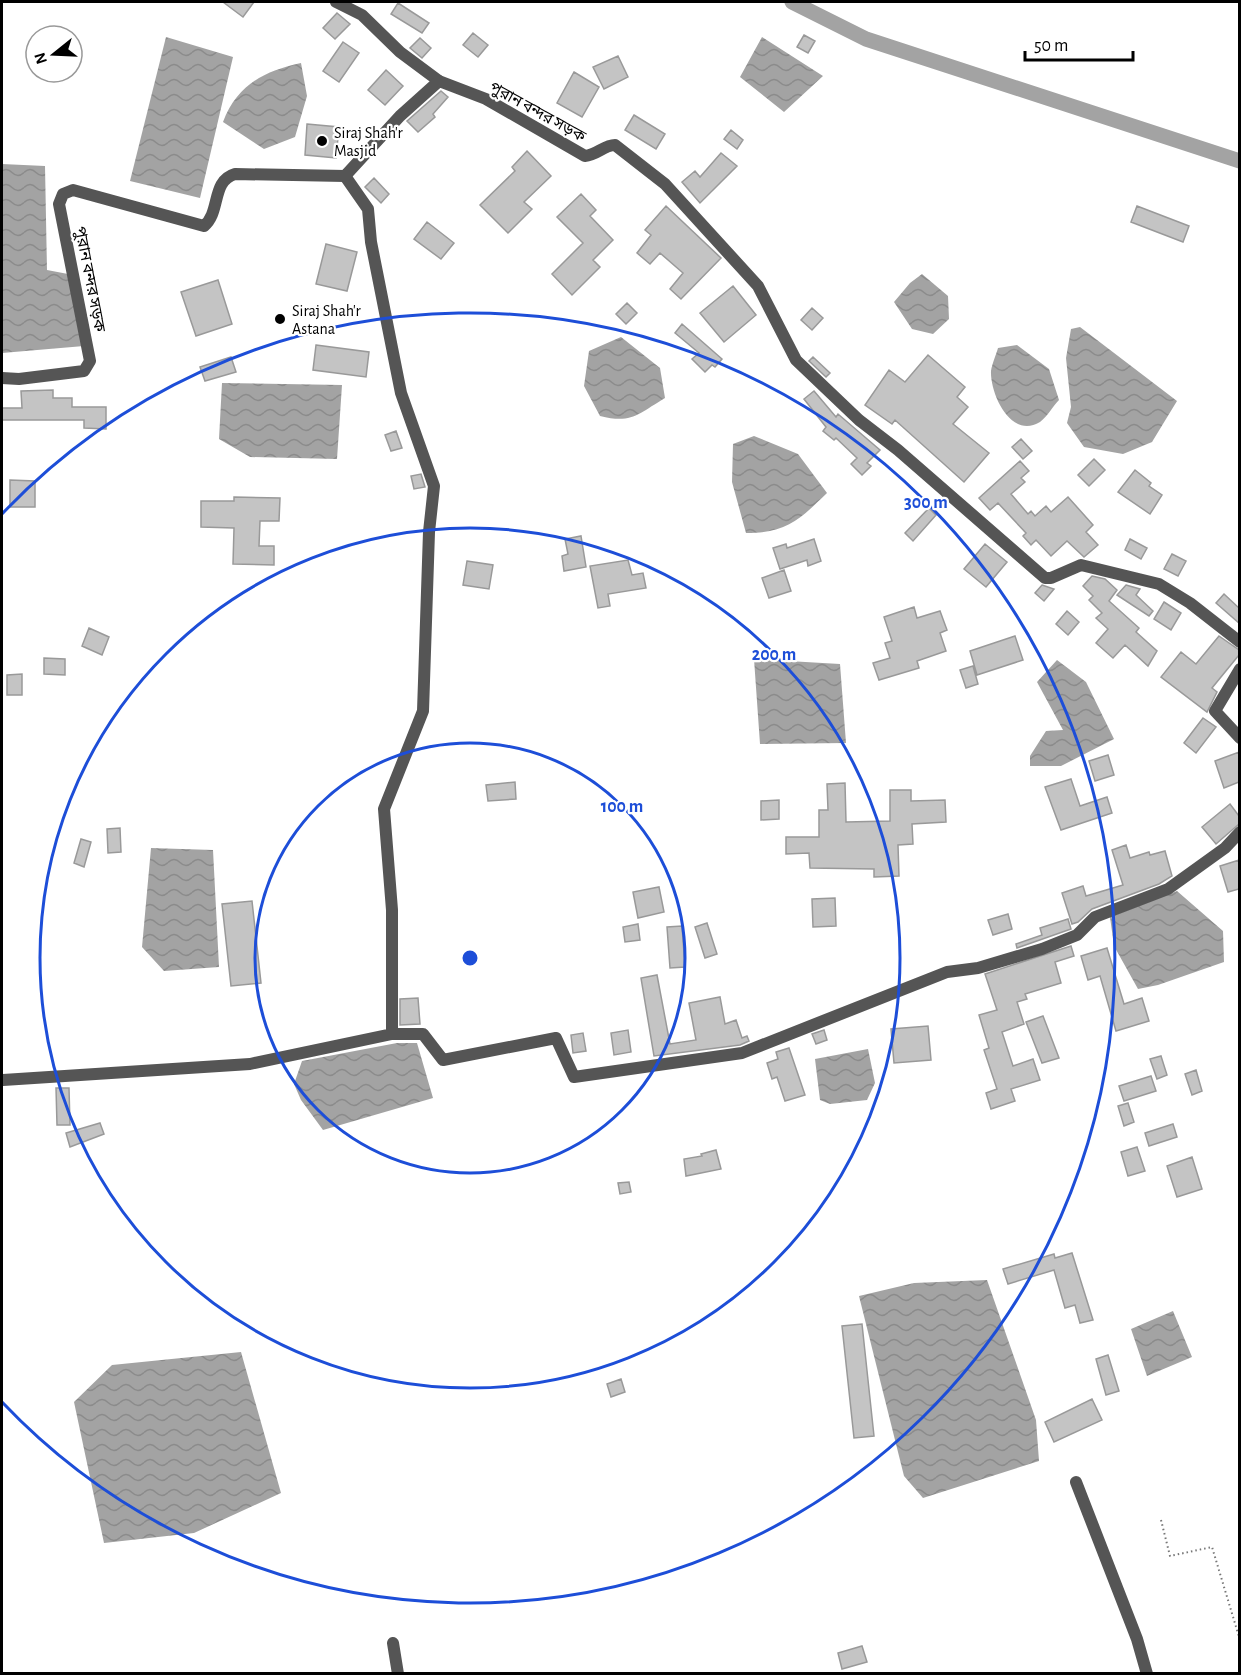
<svg xmlns="http://www.w3.org/2000/svg" width="1241" height="1675" viewBox="0 0 1241 1675" font-family="'Alegreya Sans','Noto Sans Bengali',sans-serif">
<style>
.water{fill:url(#water-waves)}
.lines{fill:none;stroke-linecap:round;stroke-linejoin:round}
.canal{stroke:#a3a3a3;stroke-width:15}
.building{fill:#c4c4c4;stroke:#999;stroke-width:1.5}
.path{stroke:#777;stroke-width:2;stroke-dasharray:1.5 3;stroke-linecap:butt}
.minor{stroke:#555;stroke-width:12}
.tertiary{stroke:#555;stroke-width:12}
.ring{fill:none;stroke:#1d4ed8;stroke-width:3}
.poi-dot{fill:#000;stroke:#fff;stroke-width:2}
.labels{text-anchor:middle;stroke-width:4.5;stroke-linejoin:round;paint-order:stroke}
.street-label{font-size:16px;fill:#000;stroke:#fff}
.poi-label{font-size:16px;fill:#000;stroke:#fff;text-anchor:start}
.centre{fill:#1d4ed8;stroke:#fff;stroke-width:3}
.ring-label{font-size:18px;text-anchor:middle;font-weight:bold;fill:#1d4ed8;stroke:#fff;stroke-width:4.5;stroke-linejoin:round;paint-order:stroke}
</style>
<defs>
<pattern id="water-waves" width="16" height="10" patternUnits="userSpaceOnUse" patternTransform="scale(1.5)"><rect width="16" height="10" fill="#a3a3a3"/><path d="M0 5q4-4 8 0t8 0" fill="none" stroke="#8b8b8b"/></pattern>
</defs>
<rect width="100%" height="100%" fill="#fff"/>
<path class="water" d="M166 37 233 57 200 198 130 181Z
M762 37 823 76 784 112 740 77Z
M301 63 307 96 295 137 264 149 223 122C237 85 264 71 301 63Z
M2 164 45 166 47 270 68 274 84 346 2 353Z
M922 274 948 296 949 319 933 334 912 329 894 302 910 283Z
M1080 327 1177 401 1152 442 1123 454 1084 447 1067 423 1071 407 1066 358 1071 329Z
M621 337 660 368 665 398C638 414 632 424 600 416L584 386 589 351Z
M1017 345 1049 369 1059 400C1053 406 1047 417 1040 422 1011 440 990 394 991 371 992 364 996 355 998 348Z
M222 383 342 385 337 459 250 457 219 439Z
M754 436 798 454 827 493C799 520 787 533 746 533L732 482 733 444Z
M754 659 840 664 846 743 760 744Z
M1057 660 1086 682 1114 739 1061 766H1030V756L1046 731 1063 730 1037 682Z
M151 848 213 850 219 967 164 971 142 947Z
M1177 891 1223 931 1224 962 1158 985 1138 989 1114 946 1110 917Z
M397 1043H417L433 1098 323 1130 301 1100 294 1084 302 1061Z
M868 1049 875 1083 867 1100 830 1104 820 1100 815 1059Z
M987 1280 1036 1420 1039 1461 923 1498 904 1476 859 1296 914 1283Z
M1173 1311 1192 1357 1147 1376 1131 1329Z
M241 1352 281 1493 194 1533 104 1543 74 1402 112 1365Z"/>
<g class="lines">
<path class="canal" d="M792 2 866 39 1240 161"/>
</g>
<path class="building" d="M223 2H254L243 17Z
M398 3 429 23 422 33 391 14Z
M337 13 350 24 335 39 323 28Z
M473 33 488 45 478 57 463 45Z
M804 35 815 41 808 53 797 47Z
M420 38 431 48 422 58 410 48Z
M343 42 359 53 339 82 323 71Z
M618 56 628 77 604 89 593 67Z
M386 70 403 86 385 105 368 90Z
M574 72 599 87 582 117 557 103Z
M441 91 448 97 433 114 435 117 418 132 407 121Z
M634 115 665 134 656 149 625 130Z
M307 124 339 127 336 158 305 155Z
M731 130 743 140 737 149 724 139Z
M527 151 551 176 524 202 532 209 508 233 480 205 515 171 512 167Z
M721 153 737 166 700 203 682 182 695 171 700 177Z
M374 178 389 194 381 203 365 187Z
M581 194 596 210 590 216 613 240 593 260 600 267 572 295 552 274 583 243 557 217Z
M666 206 721 258 681 299 670 289 683 273 660 253 650 264 637 253 651 235 645 230Z
M1137 206 1189 226 1183 242 1131 222Z
M427 222 454 243 441 259 414 239Z
M326 244 357 252 347 291 316 284Z
M218 280 232 324 196 336 181 292Z
M733 286 756 315 724 342 700 313Z
M627 303 637 313 626 324 616 314Z
M812 308 823 318 812 330 801 320Z
M682 324 722 359 715 367 712 365 705 372 692 359 699 353 675 333Z
M316 345 369 352 366 377 313 370Z
M928 355 965 387 957 397 968 407 953 424 989 453 964 482 895 420 892 424 865 405 889 370 905 382Z
M231 357 236 372 205 381 200 367Z
M813 357 830 373 826 377 809 361Z
M53 390V398H72V407H106V429L84 428V420H2V408H22L21 391Z
M814 391 836 417 838 414 880 450 867 463 871 466 862 475 851 464 857 458 836 438 834 440 823 431 826 427 804 399Z
M396 431 402 448 391 451 385 435Z
M1021 439 1032 451 1023 459 1012 447Z
M1094 459 1105 470 1089 486 1078 475Z
M1020 461 1029 471 1021 478 1025 482 1011 494 1028 514 1031 511 1035 516 1046 506 1051 512 1068 497 1093 525 1086 532 1098 545 1084 557 1067 541 1051 556 1036 540 1031 545 1023 536 1026 533 998 503 990 510 979 498Z
M1135 470 1151 483 1149 486 1162 495 1150 514 1118 492Z
M421 474 425 487 414 489 411 476Z
M10 480 35 481V507H10Z
M234 497 280 498 279 521H260L259 546H274V565L233 564 234 528 201 527V501H234Z
M929 508 936 515 913 541 905 533Z
M581 536 586 567 564 571 562 556 568 554 565 539Z
M814 539 821 561 808 566 807 560 780 569 773 548 786 544 787 548Z
M1130 539 1147 548 1141 559 1125 550Z
M985 544 1007 562 986 587 964 569Z
M1172 554 1186 561 1178 576 1164 569Z
M628 560 632 575 643 573 646 588 608 594 610 606 598 608 590 566Z
M467 561 493 565 489 589 463 585Z
M784 570 791 591 769 598 762 578Z
M1092 576 1105 579 1117 590 1109 601 1139 628 1136 632 1157 651 1148 666 1125 645 1113 658 1096 643 1108 629 1096 618 1102 613 1089 600 1093 596 1083 586Z
M1042 585 1054 589 1044 601 1035 593Z
M1126 585 1140 589 1136 595 1153 611 1149 616 1117 595Z
M1224 594 1239 608V623L1216 603Z
M1164 602 1181 613 1171 630 1154 619Z
M914 607 917 618 940 611 947 630 940 633 946 651 917 661 919 668 879 680 873 663 890 658 885 643 892 641 884 617Z
M1067 611 1079 622 1068 635 1056 624Z
M89 628 109 637 102 655 82 646Z
M1015 636 1023 660 977 675 970 651Z
M1219 636 1239 650V655L1212 688 1217 692 1207 712 1161 677 1181 652 1196 664Z
M44 658 65 659V675L44 674Z
M973 666 978 684 966 688 960 670Z
M22 674V695H7V675Z
M1203 718 1216 727 1196 753 1184 743Z
M1239 752V782L1224 788 1215 761Z
M1108 755 1114 775 1095 781 1089 761Z
M1071 779 1080 806 1107 797 1112 813 1061 830 1045 787Z
M515 782 516 799 488 801 486 785Z
M845 783 846 822 890 821V790H911V801L945 800 946 822 912 824 913 844 898 845 899 876 874 877V869L810 868 809 853 786 854V837H819V810H828L827 784Z
M779 800V819L761 820V801Z
M1230 804 1239 816V824L1216 844 1202 827Z
M120 828 121 852 108 853 107 829Z
M81 839 91 842 84 867 74 863Z
M1126 845 1130 858 1149 852 1150 855 1165 851 1172 876 1159 884 1092 909 1078 922 1072 924 1062 893 1083 886 1086 896 1123 885 1112 850Z
M1239 860V889L1228 892 1220 866Z
M659 887 664 912 638 918 633 892Z
M835 898 836 926 813 927 812 899Z
M252 901 261 983 231 986 222 904Z
M1008 914 1012 929 993 935 988 920Z
M1068 919 1071 929 1017 948 1016 944 1042 935 1040 928Z
M707 923 717 954 705 958 695 927Z
M638 924 640 940 625 942 623 927Z
M682 926 685 967 670 968 667 927Z
M1071 946 1074 956 1055 962 1061 983 1025 994 1027 999 1017 1002 1024 1024 1002 1032 1013 1066 1033 1059 1040 1080 1011 1089 1015 1101 991 1109 986 1093 997 1089 984 1050 989 1048 979 1015 997 1010 985 974Z
M1107 948 1124 1004 1142 998 1149 1021 1116 1031 1100 976 1088 980 1081 956Z
M657 975 670 1044 696 1040 689 1003 720 997 725 1024 736 1020 742 1038 747 1036 749 1041 740 1045 654 1056 641 978Z
M418 998 420 1024 400 1025V999Z
M1043 1016 1059 1058 1042 1063 1026 1022Z
M928 1026 931 1060 894 1063 891 1029Z
M628 1030 631 1052 614 1055 611 1033Z
M824 1030 827 1040 816 1044 812 1034Z
M583 1033 586 1051 573 1053 571 1035Z
M789 1048 805 1095 785 1101 777 1077 772 1079 767 1063 778 1059 776 1052Z
M1161 1056 1167 1075 1157 1079 1150 1059Z
M1196 1070 1202 1091 1192 1095 1185 1074Z
M1151 1076 1156 1091 1124 1101 1119 1086Z
M56 1088H69L70 1125H57Z
M1128 1103 1134 1122 1124 1126 1118 1106Z
M100 1123 104 1134 70 1147 66 1133Z
M1173 1124 1177 1137 1149 1146 1145 1133Z
M1137 1147 1145 1171 1128 1176 1121 1152Z
M716 1150 721 1169 686 1176 684 1159 702 1156 701 1154Z
M1192 1157 1202 1189 1177 1197 1167 1166Z
M629 1182 631 1192 620 1194 618 1183Z
M1072 1253 1093 1320 1080 1323 1075 1305 1065 1308 1054 1270 1008 1284 1003 1269 1054 1254 1055 1258Z
M862 1324 874 1436 854 1438 842 1326Z
M1108 1355 1119 1391 1106 1395 1096 1359Z
M621 1379 625 1392 611 1397 607 1384Z
M1092 1399 1102 1420 1054 1442 1045 1422Z
M862 1646 867 1662 842 1669 838 1653Z"/>
<g class="lines">
<path class="path" d="M1161 1520 1170 1556 1212 1547 1240 1640"/>
<path class="minor" d="M336 2 362 15 400 52 439 81
M345 176 368 209 371 242 401 393 434 486 429 532 423 711 384 809 392 910V1034
M3 1080 250 1064 392 1034H423L443 1060 556 1038 574 1077 742 1053 947 972 978 968 1042 949 1077 935 1095 917 1168 889 1225 848 1240 832
M1076 1482 1137 1639 1147 1674
M393 1643 398 1674"/>
<path class="tertiary" d="M2 378 19 379 84 371 90 361 59 204 63 194 73 190 204 226C221 212 211 181 235 174L345 176 400 116 439 81 486 99 585 156C597 155 604 145 615 145L665 184 758 286 796 360 859 420 898 450 1045 578H1051L1081 565 1159 584 1190 603 1240 642
M1240 669 1215 711 1240 738"/>
</g>
<g class="ring">
<circle cx="470" cy="958" r="215"/>
<circle cx="470" cy="958" r="430"/>
<path d="M2 514A645 645 0 1 1 2 1402"/>
</g>
<g class="poi-dot">
<circle cx="322" cy="141" r="6"/>
<circle cx="280" cy="319" r="6"/>
</g>
<g class="labels">
<g class="street-label">
<text transform="translate(538 111) rotate(29)" y="6">পুরান বন্দর সড়ক</text>
<text transform="translate(91 279) rotate(79)" y="6">পুরান বন্দর সড়ক</text>
</g>
<g class="poi-label">
<text x="334" y="138">Siraj Shah'r<tspan x="334" dy="18">Masjid</tspan></text>
<text x="292" y="316">Siraj Shah'r<tspan x="292" dy="18">Astana</tspan></text>
</g>
</g>
<circle cx="470" cy="958" r="9" class="centre"/>
<g class="ring-label">
<text x="926" y="508">300 m</text>
<text x="774" y="660">200 m</text>
<text x="622" y="812">100 m</text>
</g>
<rect width="1241" height="1675" fill="none" stroke="#000000" stroke-width="6"/>
<g transform="translate(54 54) rotate(252)"><circle r="28" fill="#ffffff" stroke="#999999" stroke-width="1.5"/>
<path d="M0-4.5L10 22L0 15L-10 22Z" fill="#000000"/>
<text y="-9" font-size="16" font-weight="bold" text-anchor="middle" fill="#000000">N</text>
</g>
<path d="M1025 51v9h108v-9" fill="none" stroke="#000000" stroke-width="3"/>
<text x="1034" y="51" font-size="18" fill="#000000" stroke="#ffffff" stroke-width="4.5" paint-order="stroke">50 m</text>
</svg>
